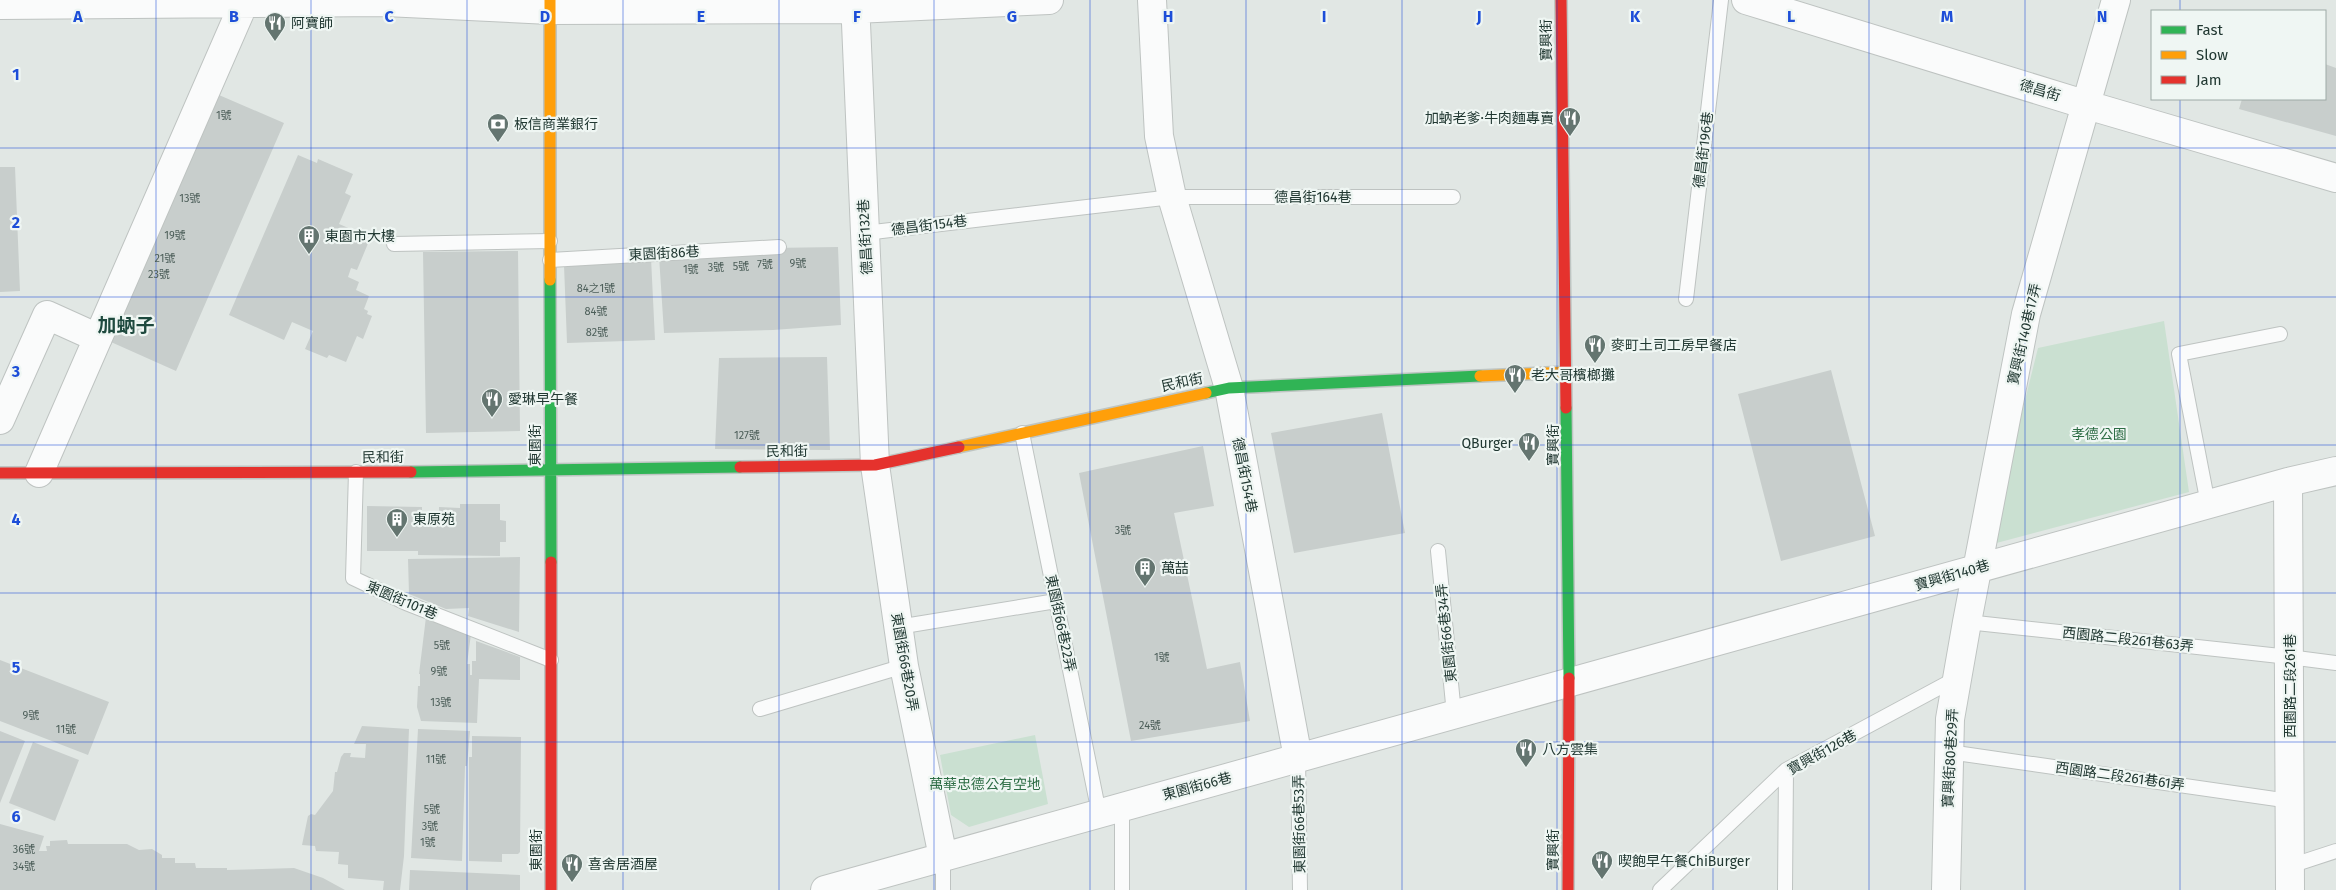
<svg xmlns="http://www.w3.org/2000/svg" width="2336" height="890" viewBox="0 0 2336 890" font-family="'Fira Sans','Noto Sans TC',sans-serif">
<style>
.green{fill:#cae0d1}
.building{fill:#c8cecc}
.lines{fill:none;stroke-linecap:round;stroke-linejoin:round}
.lane-casing{stroke:#bec3c1;stroke-width:16}
.street-casing{stroke:#bec3c1;stroke-width:30}
.fast-casing{stroke:#bec5c2;stroke-width:14}
.slow-casing{stroke:#bec5c2;stroke-width:14}
.jam-casing{stroke:#bec5c2;stroke-width:14}
.lane{stroke:#fafbfb;stroke-width:14}
.street{stroke:#fafbfb;stroke-width:28}
.fast{stroke:#30b455;stroke-width:11}
.slow{stroke:#ff9f0a;stroke-width:11}
.jam{stroke:#e5322d;stroke-width:11}
.grid{fill:none;stroke:#1d4ed8;stroke-width:1;stroke-opacity:0.55}
.labels{text-anchor:middle;stroke-width:4.5;stroke-linejoin:round;paint-order:stroke}
.number-label{font-size:11px;fill:#4c5e59}
.poi-label{font-size:14px;fill:#213832;stroke:#eff6f3;text-anchor:start}
.street-label{font-size:14px;fill:#213832;stroke:#eff6f3}
.park-label{font-size:14px;fill:#2d6d45;stroke:#eff6f3}
.district-label{font-size:19px;font-weight:bold;fill:#1e493e;stroke:#eff6f3}
.grid-label{font-size:16px;text-anchor:middle;font-weight:bold;fill:#1d4ed8;stroke:#eff6f3;stroke-width:4.5;stroke-linejoin:round;paint-order:stroke}
</style>
<rect width="100%" height="100%" fill="#e1e7e4"/>
<path class="green" d="M2164 321 2189 492 1989 545 2038 348Z
M1035 735 1048 804 969 827 951 815 940 755Z"/>
<path class="building" d="M2325 64 2336 68V136L2239 109 2242 99H2325Z
M212 92 284 123 176 371 102 338Z
M298 155 317 163 318 159 353 174 345 193 351 196 339 224 365 235 363 239 369 241 357 270 351 268 348 277 359 282 356 290 369 296 364 309 368 311 367 314 372 316 363 339 357 336 346 362 329 355 327 358 305 349 313 331 292 322 284 340 229 315Z
M0 167H15L20 291 0 292Z
M838 247 841 325 773 330 664 333 659 256 771 248Z
M518 251 520 431 426 433 423 252Z
M651 258 655 340 567 343 564 265Z
M827 357 830 450 715 449 719 358Z
M1831 370 1875 536 1781 561 1738 394Z
M1382 413 1405 533 1294 553 1271 433Z
M1203 446 1214 506 1174 513 1207 669 1240 662 1250 721 1131 741 1079 473Z
M460 504H500V520L506 521V542H500V556L418 555V551H367V506L422 507V519H439V507L460 508Z
M520 557 519 632 468 616 469 608 446 609 409 594 408 559Z
M426 617 471 634 467 664H470V675H472V661H476V641L520 657V680L479 679 477 723 421 721 417 707 418 686H420V674H419Z
M0 660 109 702 88 755 0 721Z
M362 726 409 729 404 856 400 890H383L384 881 348 878V865L338 864 339 852 316 851 315 846 302 845 308 816 311 814 315 815 333 791 335 772H337L341 757 344 753H351L350 757 365 758 366 744H354Z
M418 729 470 731 467 766H465L462 861 411 858Z
M0 731 25 741 0 803Z
M472 736 521 737 520 852 518 854H502V862L469 861V757H472Z
M33 742 79 760 55 821 9 803Z
M0 824 44 836 39 851H47L46 846H50V841L67 840 68 844H127L139 850 152 849 162 855V858H175V863H195L196 868H227V870L294 868 323 878 345 890H0Z
M410 870 520 875V890H409Z"/>
<g class="lines">
<g class="lane-casing">
<path id="lane" d="M865 233 1172 197H1453
M394 244 550 241
M550 260 779 247
M1686 299 1721 0
M1022 433 1099 813
M356 472 353 578 406 603 551 660
M2208 504 2179 354 2280 334
M1438 551 1454 714
M1967 622 2289 657 2336 663
M898 627 1056 601
M760 709 904 666
M1949 752 2290 801
M1298 758 1300 890
M1122 807V890
M943 857V890
M2290 866 2336 851
M1660 890 1786 770 1957 678
M1785 890 1786 770"/>
</g>
<g class="street-casing">
<path id="street" d="M855 0 875 465 904 666 943 857
M1152 0 1159 136 1172 197 1229 388 1298 758
M1746 0 2087 105 2336 178
M0 5 386 2 550 10 855 9 1049 0
M0 420 47 315 98 338
M39 473 244 3
M2288 482 2290 890
M825 890 2288 482 2336 471
M1946 890 1950 719 1967 622 2026 314 2116 0"/>
</g>
<g class="fast-casing">
<path id="fast" d="M550 280 551 562
M1206 393 1229 388 1480 376
M1566 408 1569 678
M411 472 740 467"/>
</g>
<g class="slow-casing">
<path id="slow" d="M550 0V280
M1480 376 1567 372
M959 447 1206 393"/>
</g>
<g class="jam-casing">
<path id="jam" d="M1561 0 1566 408
M740 467 875 465 959 447
M0 473 411 472
M551 562V890
M1568 890 1569 678"/>
</g>
<use href="#lane" class="lane"/>
<use href="#street" class="street"/>
<use href="#fast" class="fast"/>
<use href="#slow" class="slow"/>
<use href="#jam" class="jam"/>
</g>
<path class="grid" d="M156 0V890M311 0V890M467 0V890M623 0V890M779 0V890M934 0V890M1090 0V890M1246 0V890M1402 0V890M1557 0V890M1713 0V890M1869 0V890M2025 0V890M2180 0V11M2180 99V890M0 148H2336M0 297H2336M0 445H2336M0 593H2336M0 742H2336"/>
<defs>
<g id="restaurant-pin" transform="scale(1.125)"><path d="M0 17L-7.5 6A9.5 9.5 0 1 1 7.5 6Z" fill="#647570" stroke="#eff6f3"/><path d="M-5-6h1v4h1v-4h1v4h1v-4h1v5L-1.5 .5V6h-2V.5L-5-1ZM5-6V6H3V1.5H1.5Q1.5-4 5-6Z" fill="#fff"/></g>
<g id="bank-pin" transform="scale(1.125)"><path d="M0 17L-7.5 6A9.5 9.5 0 1 1 7.5 6Z" fill="#647570" stroke="#eff6f3"/><path d="M-6-4H6V4H-6ZM0-2.3a2.3 2.3 0 1 0 0 4.6a2.3 2.3 0 1 0 0-4.6Z" fill="#fff"/></g>
<g id="building-pin" transform="scale(1.125)"><path d="M0 17L-7.5 6A9.5 9.5 0 1 1 7.5 6Z" fill="#647570" stroke="#eff6f3"/><path d="M-4-6H4V6H1V3H-1V6H-4ZM-2.5-4.3h1.7v1.8h-1.7ZM.8-4.3h1.7v1.8H.8ZM-2.5-1h1.7V.8h-1.7ZM.8-1h1.7V.8H.8Z" fill="#fff"/></g>
</defs>
<g fill-rule="evenodd">
<use href="#restaurant-pin" x="275" y="23"/>
<use href="#restaurant-pin" x="1570" y="118"/>
<use href="#bank-pin" x="498" y="124"/>
<use href="#building-pin" x="309" y="236"/>
<use href="#restaurant-pin" x="1595" y="345"/>
<use href="#restaurant-pin" x="1515" y="375"/>
<use href="#restaurant-pin" x="492" y="399"/>
<use href="#restaurant-pin" x="1529" y="443"/>
<use href="#building-pin" x="397" y="519"/>
<use href="#building-pin" x="1145" y="568"/>
<use href="#restaurant-pin" x="1526" y="749"/>
<use href="#restaurant-pin" x="1602" y="861"/>
<use href="#restaurant-pin" x="572" y="864"/>
</g>
<g class="labels">
<g class="number-label">
<text x="224" y="119">1號</text>
<text x="190" y="202">13號</text>
<text x="175" y="239">19號</text>
<text x="165" y="262">21號</text>
<text x="798" y="267">9號</text>
<text x="765" y="268">7號</text>
<text x="741" y="270">5號</text>
<text x="716" y="271">3號</text>
<text x="691" y="273">1號</text>
<text x="159" y="278">23號</text>
<text x="596" y="292">84之1號</text>
<text x="596" y="315">84號</text>
<text x="597" y="336">82號</text>
<text x="747" y="439">127號</text>
<text x="1123" y="534">3號</text>
<text x="442" y="649">5號</text>
<text x="1162" y="661">1號</text>
<text x="439" y="675">9號</text>
<text x="441" y="706">13號</text>
<text x="31" y="719">9號</text>
<text x="1150" y="729">24號</text>
<text x="66" y="733">11號</text>
<text x="436" y="763">11號</text>
<text x="432" y="813">5號</text>
<text x="430" y="830">3號</text>
<text x="428" y="846">1號</text>
<text x="24" y="853">36號</text>
<text x="24" y="870">34號</text>
</g>
<g class="poi-label">
<text x="291" y="28">阿寶師</text>
<text x="1554" y="123" text-anchor="end">加蚋老爹·牛肉麵專賣</text>
<text x="514" y="129">板信商業銀行</text>
<text x="325" y="241">東園市大樓</text>
<text x="1611" y="350">麥町土司工房早餐店</text>
<text x="1531" y="380">老大哥檳榔攤</text>
<text x="508" y="404">愛琳早午餐</text>
<text x="1513" y="448" text-anchor="end">QBurger</text>
<text x="413" y="524">東原苑</text>
<text x="1161" y="573">萬喆</text>
<text x="1542" y="754">八方雲集</text>
<text x="1618" y="866">喫飽早午餐ChiBurger</text>
<text x="588" y="869">喜舍居酒屋</text>
</g>
<g class="street-label">
<text transform="translate(1546 40) rotate(-91)" y="5">寶興街</text>
<text transform="translate(2040 90) rotate(17)" y="5">德昌街</text>
<text transform="translate(1703 150) rotate(-83)" y="5">德昌街196巷</text>
<text x="1313" y="202">德昌街164巷</text>
<text transform="translate(929 225) rotate(-7)" y="5">德昌街154巷</text>
<text transform="translate(865 237) rotate(-93)" y="5">德昌街132巷</text>
<text transform="translate(664 253) rotate(-3)" y="5">東園街86巷</text>
<text transform="translate(2024 334) rotate(-77)" y="5">寶興街140巷17弄</text>
<text transform="translate(1182 382) rotate(-12)" y="5">民和街</text>
<text transform="translate(535 445) rotate(-90)" y="5">東園街</text>
<text transform="translate(1553 445) rotate(-90)" y="5">寶興街</text>
<text transform="translate(787 451) rotate(-1)" y="5">民和街</text>
<text transform="translate(383 457) rotate(-1)" y="5">民和街</text>
<text transform="translate(1245 475) rotate(79)" y="5">德昌街154巷</text>
<text transform="translate(1952 575) rotate(-16)" y="5">寶興街140巷</text>
<text transform="translate(402 600) rotate(23)" y="5">東園街101巷</text>
<text transform="translate(1061 623) rotate(78)" y="5">東園街66巷22弄</text>
<text transform="translate(1446 633) rotate(-96)" y="5">東園街66巷34弄</text>
<text transform="translate(2128 639) rotate(6)" y="5">西園路二段261巷63弄</text>
<text transform="translate(905 662) rotate(80)" y="5">東園街66巷20弄</text>
<text transform="translate(2290 686) rotate(-90)" y="5">西園路二段261巷</text>
<text transform="translate(1822 752) rotate(-29)" y="5">寶興街126巷</text>
<text transform="translate(1950 758) rotate(-87)" y="5">寶興街80巷29弄</text>
<text transform="translate(2120 776) rotate(8)" y="5">西園路二段261巷61弄</text>
<text transform="translate(1197 786) rotate(-15)" y="5">東園街66巷</text>
<text transform="translate(1299 824) rotate(-91)" y="5">東園街66巷53弄</text>
<text transform="translate(536 850) rotate(-90)" y="5">東園街</text>
<text transform="translate(1553 850) rotate(-90)" y="5">寶興街</text>
</g>
<g class="park-label">
<text x="2099" y="439">孝德公園</text>
<text x="985" y="789">萬華忠德公有空地</text>
</g>
<g class="district-label">
<text x="126" y="332">加蚋子</text>
</g>
</g>
<g class="grid-label">
<text x="78" y="22">A</text>
<text x="234" y="22">B</text>
<text x="389" y="22">C</text>
<text x="545" y="22">D</text>
<text x="701" y="22">E</text>
<text x="857" y="22">F</text>
<text x="1012" y="22">G</text>
<text x="1168" y="22">H</text>
<text x="1324" y="22">I</text>
<text x="1479" y="22">J</text>
<text x="1635" y="22">K</text>
<text x="1791" y="22">L</text>
<text x="1947" y="22">M</text>
<text x="2102" y="22">N</text>
<text x="16" y="80">1</text>
<text x="16" y="228">2</text>
<text x="16" y="377">3</text>
<text x="16" y="525">4</text>
<text x="16" y="673">5</text>
<text x="16" y="822">6</text>
</g>
<rect x="2151" y="10" width="175" height="90" fill="#eff6f3" stroke="#9daaa6"/>
<rect x="2161" y="26" width="25" height="8" fill="#30b455" stroke="#9daaa6"/>
<text x="2196" y="35" font-size="15" fill="#213832">Fast</text>
<rect x="2161" y="51" width="25" height="8" fill="#ff9f0a" stroke="#9daaa6"/>
<text x="2196" y="60" font-size="15" fill="#213832">Slow</text>
<rect x="2161" y="76" width="25" height="8" fill="#e5322d" stroke="#9daaa6"/>
<text x="2196" y="85" font-size="15" fill="#213832">Jam</text>
</svg>
